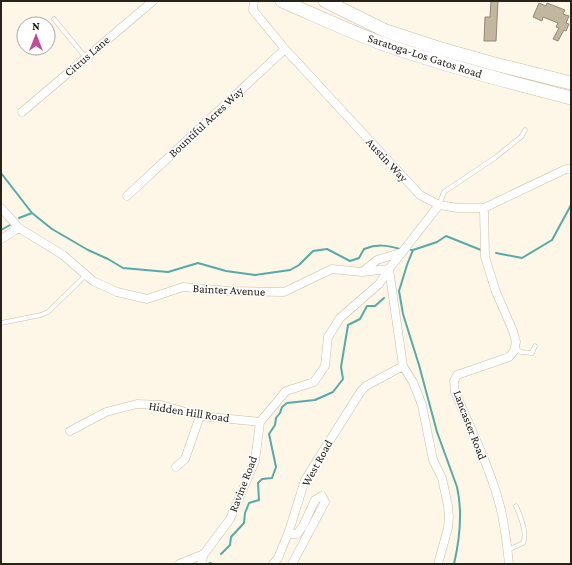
<svg xmlns="http://www.w3.org/2000/svg" width="572" height="565" viewBox="0 0 572 565" font-family="'Crimson Pro',serif">
<style>
.lines{fill:none;stroke-linecap:round;stroke-linejoin:round}
.stream{stroke:#56aaa8;stroke-width:2}
.building{fill:#c2b69e;stroke:#938771}
.service-casing{stroke:#cbbea6;stroke-width:5}
.minor-casing{stroke:#cbbea6;stroke-width:9}
.primary-casing{stroke:#cbbea6;stroke-width:14}
.service{stroke:#fff;stroke-width:4}
.minor{stroke:#fff;stroke-width:8}
.primary{stroke:#fff;stroke-width:13}
.labels{text-anchor:middle;stroke-width:3;stroke-linejoin:round;paint-order:stroke}
.street-label{font-size:12px;fill:#28231a;stroke:#fff}
</style>
<rect width="100%" height="100%" fill="#fef6e7"/>
<g class="lines">
<path class="stream" d="M1 173 32 213 52 229 88 250 108 259 123 268 168 272 198 263 226 271 255 275 290 270 299 265 313 251 327 249 350 261 359 258 364 249C377 244 387 245 400 249
M19 218 32 213
M1 230 10 225
M411 250H413L437 242 446 236 481 250
M413 250 407 265 399 291 403 314 419 365 437 432 457 487C463 513 460 538 454 564
M496 253 522 258 552 240 571 205
M221 554 230 545 231 537 244 523 245 513 249 503 259 500 258 483 262 479 272 478 276 467 269 434 275 425 276 418 280 413 282 407 287 403 315 400 333 392 343 379 341 367 348 325 360 319 367 306H375L384 298
M208 564 211 563"/>
</g>
<path class="building" d="M491 1H498L496 41H484L485 17H490Z
M539 3 546 6 547 3 565 10 563 14 569 16 566 23 569 24 566 31 564 30 558 41 553 39 559 28 556 27 558 23 543 17 542 21 533 17Z"/>
<g class="lines">
<g class="service-casing">
<path id="service" d="M54 19 86 58
M439 205 444 192 496 157 521 137 525 130
M1 323 41 315 48 312 86 275
M515 348 521 352 532 353 535 346
M508 550 523 543C528 534 520 515 516 506"/>
</g>
<g class="minor-casing">
<path id="minor" d="M254 1 253 10 285 49 420 195 439 205 458 208H484L566 169H571
M22 112 153 1
M127 196 285 49
M1 208 19 228 63 255 93 281 117 292 147 299 183 287 229 291 284 292 332 269 362 272 389 269 439 205
M484 208 485 257 496 292 513 331 516 342 514 351 509 357 457 375 454 381 455 392C471 429 490 468 500 506 505 525 507 545 509 564
M1 239 19 228
M389 269 403 366 413 382 422 405 433 460 442 478 448 506 449 517 448 528 438 564
M362 272 377 260 400 253
M70 431 106 412 137 404 161 405 200 416 260 422
M176 467 185 459 200 416
M179 564 204 554 230 519 255 461 260 422 286 391 314 382 325 366 328 337 340 318 379 284 389 269
M201 564 204 554
M273 564 278 558 289 531
M292 564 325 502 322 496 315 500 303 526 297 534H292L289 531 305 480 361 391 366 386 403 366"/>
</g>
<g class="primary-casing">
<path id="primary" d="M282 1C317 16 351 32 386 45 447 66 509 82 571 98
M325 1 386 31 438 48 491 63 571 83"/>
</g>
<use href="#service" class="service"/>
<use href="#minor" class="minor"/>
<use href="#primary" class="primary"/>
</g>
<g class="labels">
<g class="street-label">
<text transform="translate(87 56) rotate(-41)" y="4">Citrus Lane</text>
<text transform="translate(425 56) rotate(18)" y="4">Saratoga-Los Gatos Road</text>
<text transform="translate(206 122) rotate(-43)" y="4">Bountiful Acres Way</text>
<text transform="translate(387 160) rotate(47)" y="4">Austin Way</text>
<text transform="translate(229 290) rotate(3)" y="4">Bainter Avenue</text>
<text transform="translate(189 412) rotate(9)" y="4">Hidden Hill Road</text>
<text transform="translate(470 425) rotate(69)" y="4">Lancaster Road</text>
<text transform="translate(317 463) rotate(-61)" y="4">West Road</text>
<text transform="translate(243 484) rotate(-69)" y="4">Ravine Road</text>
</g>
</g>
<rect width="572" height="565" fill="none" stroke="#28231a" stroke-width="4"/>
<g transform="translate(36 36)"><circle r="19" fill="#ffffff" stroke="#a9a7a3"/>
<path d="M0-3L7 15L0 10L-7 15Z" fill="#c74894"/>
<text y="-6" font-size="11" font-weight="bold" text-anchor="middle" fill="#28231a">N</text>
</g>
</svg>
